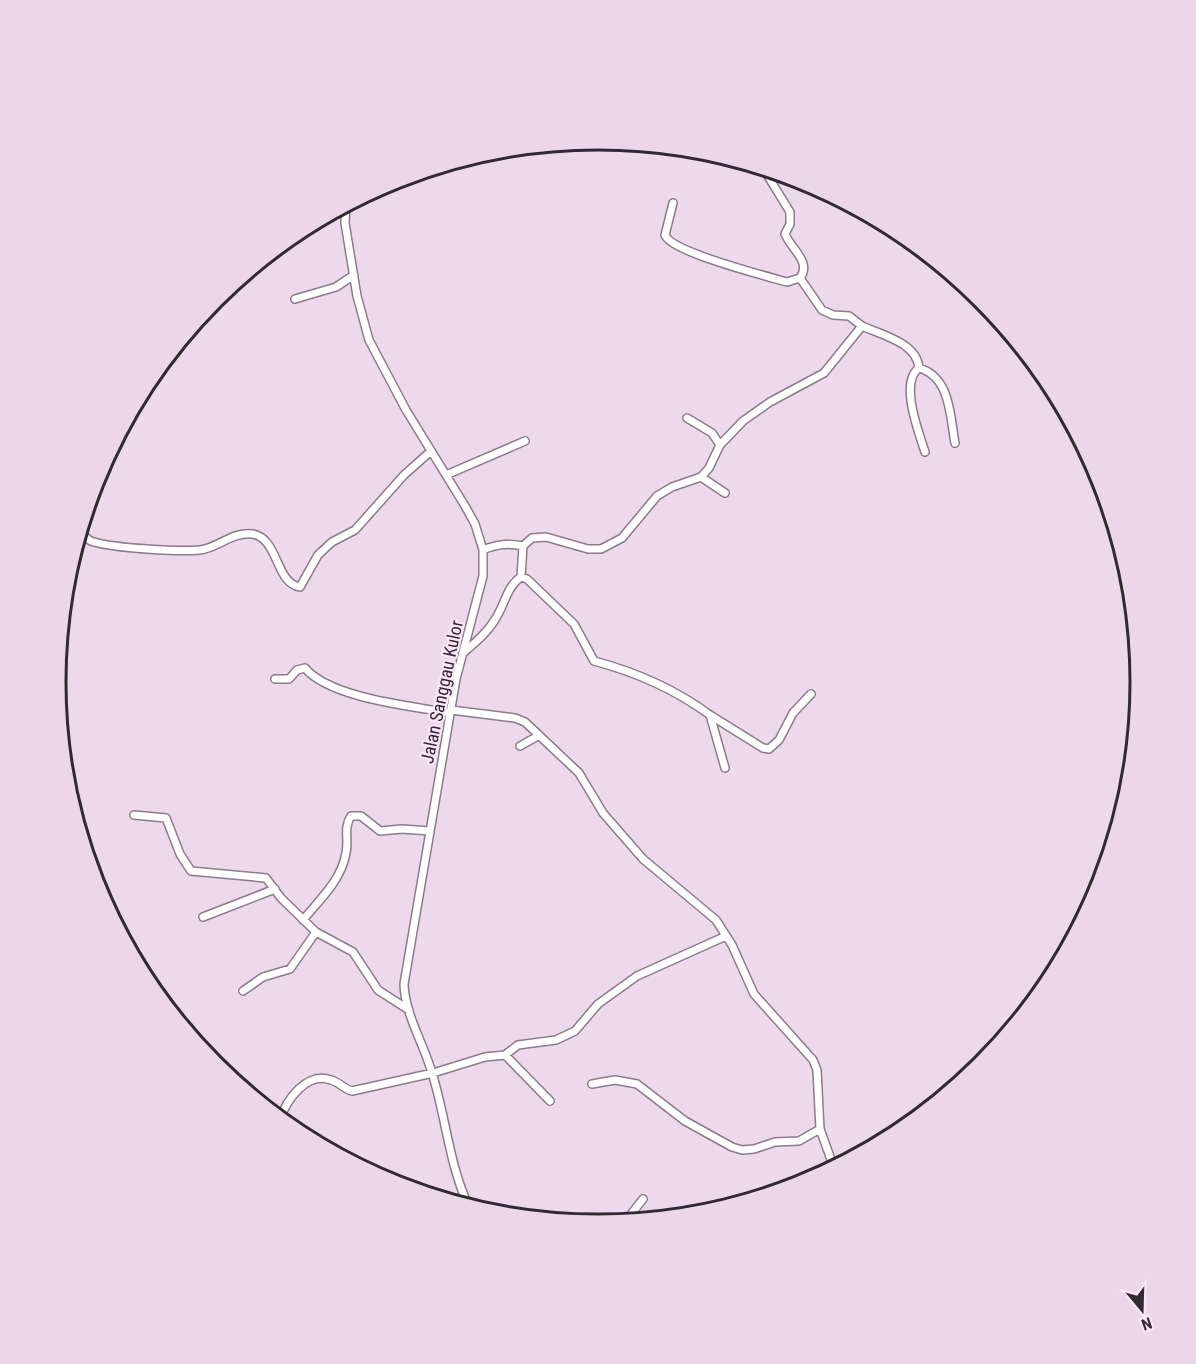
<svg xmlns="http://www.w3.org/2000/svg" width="1196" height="1364" viewBox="0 0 1196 1364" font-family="'Roboto Condensed',sans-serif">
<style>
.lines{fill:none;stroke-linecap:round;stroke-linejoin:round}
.street-casing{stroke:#8d7a8c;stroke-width:10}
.street{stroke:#fff;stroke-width:7}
.labels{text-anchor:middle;stroke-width:4.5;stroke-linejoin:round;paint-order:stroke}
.street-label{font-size:18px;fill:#312a31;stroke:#fbe6f9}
.rim{fill:none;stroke:#312a31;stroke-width:3}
</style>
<rect width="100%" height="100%" fill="#edd9ec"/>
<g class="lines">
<g class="street-casing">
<path id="street" d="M673 203 665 235C671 252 766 276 787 282L800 278
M346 204 345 223 357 296 369 340 406 410 465 506 475 524 483 550V576L456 679 404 984C405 1015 424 1044 432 1073 446 1117 449 1165 469 1207
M295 299 336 287 354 275
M862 326C882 335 917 343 919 368
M919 368C899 382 919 433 925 452
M919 368C951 377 950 417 955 443
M687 418 712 433 720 445
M446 475 525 441
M701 477 725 493
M83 520V534C86 538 89 541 94 542 114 548 179 552 200 550 218 548 233 531 253 534 279 539 275 583 300 587L318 555 332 542 355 530 404 475 431 451
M483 550C497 544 508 543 523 546
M521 577 527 579 574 624 594 661C636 672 676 690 710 715L725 768
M463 653C476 642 488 632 496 618 505 604 507 586 521 577L523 546 532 538 546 537 588 549H601L622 538 657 496 672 487 701 477 709 468 720 445 743 421 770 402 824 373 862 326 849 316 833 315 822 310 800 278C812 262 791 249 785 234L790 224V212L763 168
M275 679H289L297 670 305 668C330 698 411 706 450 713
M451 710 515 718 525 722 579 773 603 813 643 859 716 920 732 945 754 994 813 1060 817 1070 820 1129 834 1168
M710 715 763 748 769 749 779 740 793 713 811 694
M520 746 538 736
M134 815 166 818 180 854 191 871 266 878 281 898 316 932 353 952 378 990 409 1010
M203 917 275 889
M303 920C320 899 341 881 346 853 349 840 343 828 351 816H361L380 831 402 829 430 831
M243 991 263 977 290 969 316 932
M505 1055 550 1101
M592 1084 615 1080 637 1084 685 1121 732 1147 742 1150 754 1149 775 1142 799 1141 820 1129
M280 1120C286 1100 307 1071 331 1080 339 1082 344 1089 352 1091L433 1073 485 1057 505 1055 518 1045 556 1040 575 1031 598 1004 637 976 726 936
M625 1222 643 1199
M585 1223 604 1224"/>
</g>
<use href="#street" class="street"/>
</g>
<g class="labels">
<g class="street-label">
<text transform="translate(442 692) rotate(-78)" y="6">Jalan Sanggau Kulor</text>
</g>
</g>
<path d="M0 0H1196V1364H0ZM66 682a532 532 0 1 1 1064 0a532 532 0 1 1-1064 0Z" fill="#ebd7e9" fill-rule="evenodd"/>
<path class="rim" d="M66 682a532 532 0 1 1 1064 0a532 532 0 1 1-1064 0Z"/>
<g transform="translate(1142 1310) rotate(161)" stroke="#fbe6f9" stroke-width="4.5" paint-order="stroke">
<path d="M0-4.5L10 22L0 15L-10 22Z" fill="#312a31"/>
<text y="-9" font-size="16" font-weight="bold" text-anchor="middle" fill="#312a31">N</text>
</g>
</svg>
